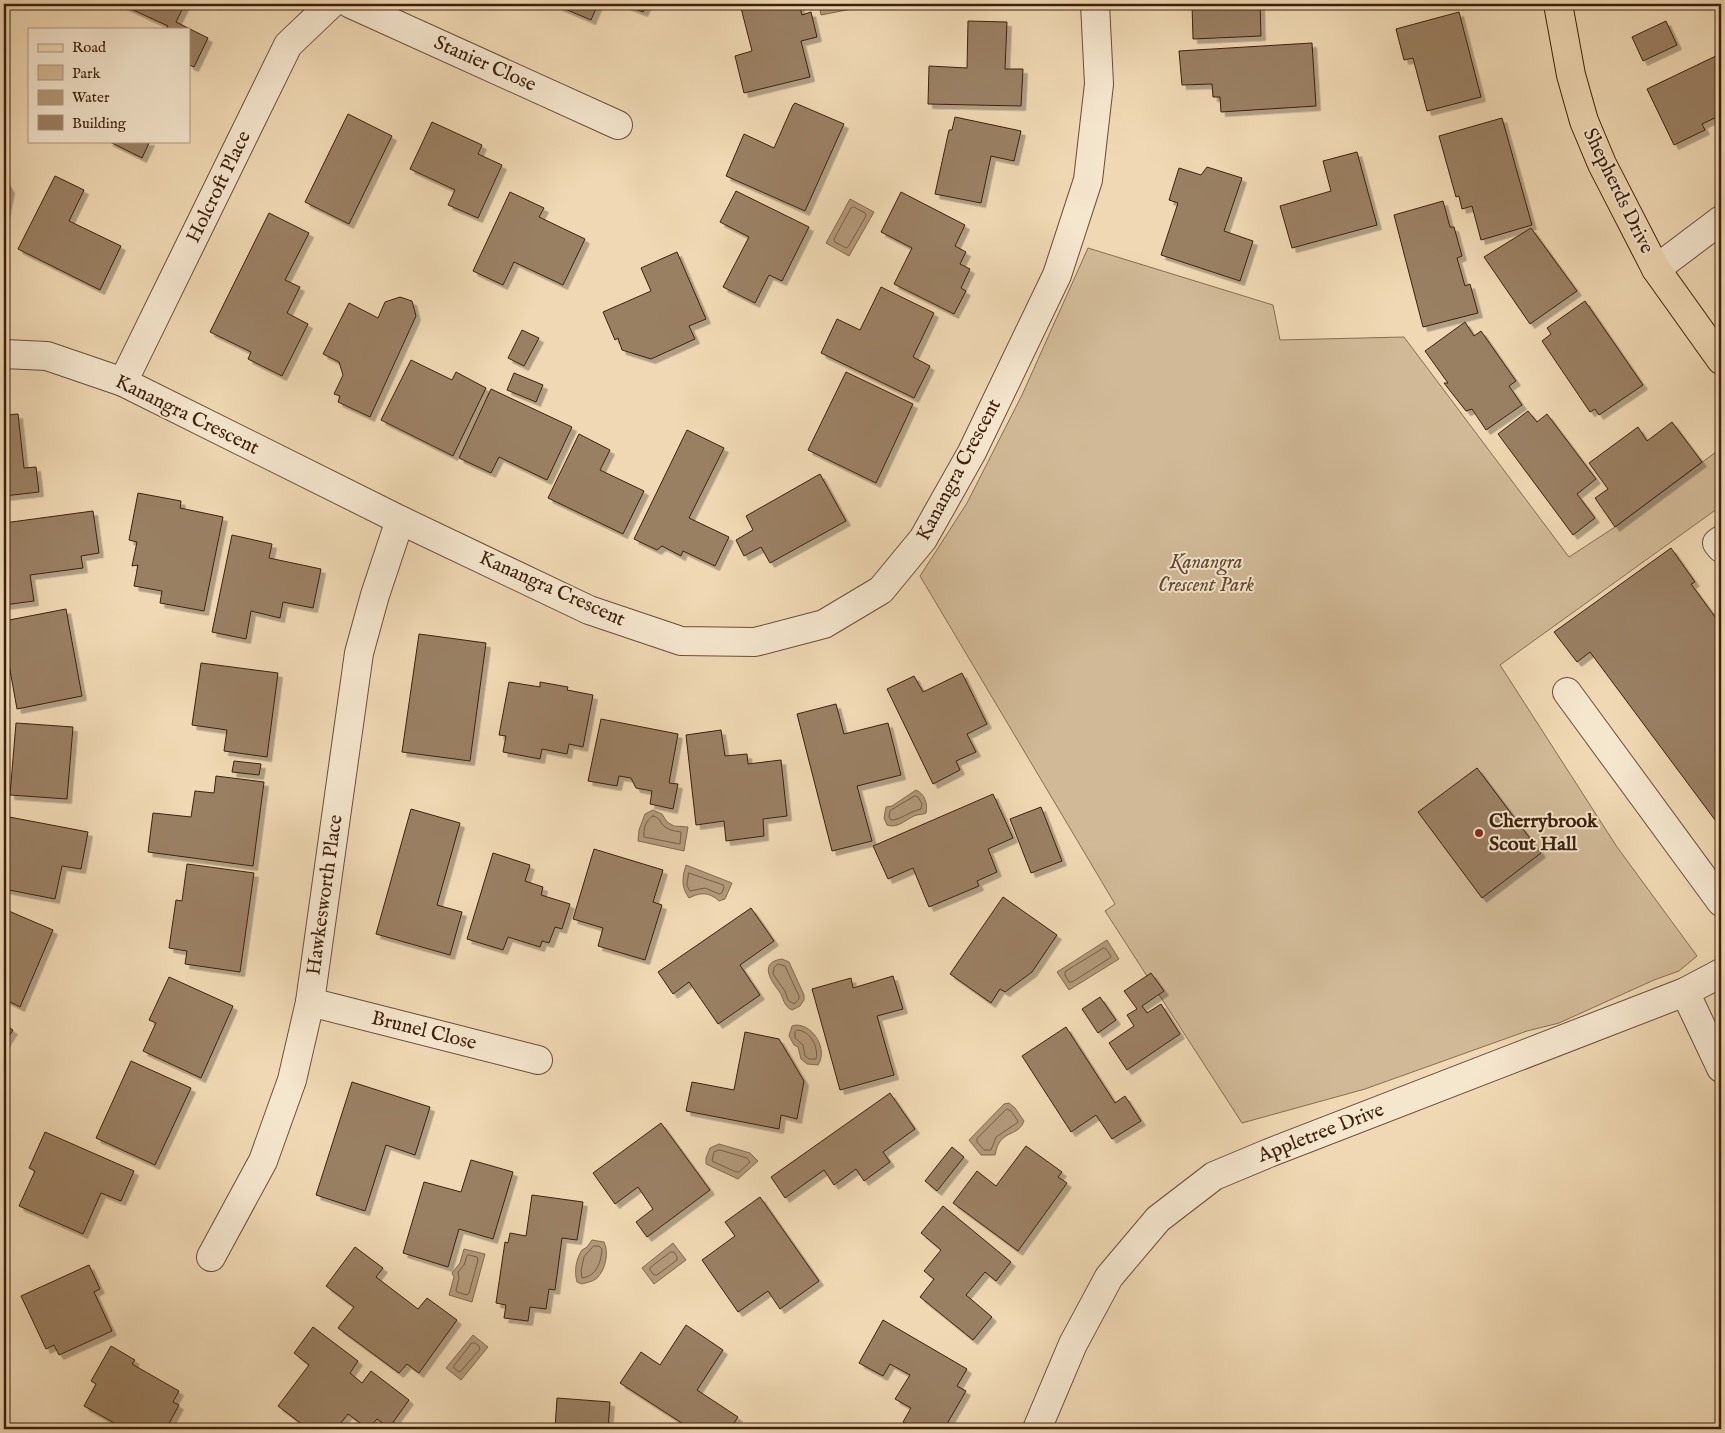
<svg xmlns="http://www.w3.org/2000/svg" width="1725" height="1433" font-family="'IM FELL English',serif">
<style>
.green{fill:#d1b997;stroke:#876c52}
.water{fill:#b2997a;stroke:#83694e}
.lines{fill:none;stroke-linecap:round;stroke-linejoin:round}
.shore{stroke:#785c43;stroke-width:1}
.building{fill:#9a8063;stroke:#3d200c;filter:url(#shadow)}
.minor-casing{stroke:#6a4e36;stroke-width:30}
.major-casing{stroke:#3d200c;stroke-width:30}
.minor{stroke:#f5e6ce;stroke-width:28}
.major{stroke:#efd8b3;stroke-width:28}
.poi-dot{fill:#8f2418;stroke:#f5e6ce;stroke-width:2}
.labels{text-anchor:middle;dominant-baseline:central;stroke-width:4;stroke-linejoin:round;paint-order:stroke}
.street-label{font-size:20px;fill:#3d200c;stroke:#f5e6ce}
.park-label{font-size:20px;font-style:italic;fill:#62462f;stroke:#f5e6ce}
.poi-label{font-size:20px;font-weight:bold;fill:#3d200c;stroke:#f5e6ce;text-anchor:start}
</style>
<defs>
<filter id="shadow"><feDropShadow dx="4.5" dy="4.5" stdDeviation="0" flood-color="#0004"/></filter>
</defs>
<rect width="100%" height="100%" fill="#efd8b3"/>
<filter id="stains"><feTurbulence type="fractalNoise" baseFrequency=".004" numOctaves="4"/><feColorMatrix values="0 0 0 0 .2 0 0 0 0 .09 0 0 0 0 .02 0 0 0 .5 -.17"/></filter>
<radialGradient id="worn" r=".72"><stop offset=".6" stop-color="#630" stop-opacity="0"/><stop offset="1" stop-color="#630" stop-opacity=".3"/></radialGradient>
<polygon class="green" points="1088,248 1273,305 1280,340 1404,337 1569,557 1615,527 1720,449 1721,506 1500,665 1617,847 1697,956 1679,971 1654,980 1559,1023 1527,1031 1365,1089 1242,1123 1105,911 1115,904 920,576 967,503 1022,395"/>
<g class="water">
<polygon points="819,4 867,4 867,6 821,15"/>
<polygon points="850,199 874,212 849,256 826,243"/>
<path d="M916,790C925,794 928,804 926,813C922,815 918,814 914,816C905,820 897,829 887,825L884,818L886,807L892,806Z"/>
<polygon points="653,810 662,814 667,822 674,826 688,827 684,851 638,841 639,830 645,814"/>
<path d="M686,865L732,883L725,899L719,901C709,892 701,892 689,898C681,887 682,878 686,865Z"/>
<polygon points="1107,940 1119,959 1069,990 1057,972"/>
<path d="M782,959L789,962L804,995V1000L800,1006L792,1010C783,1006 784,998 779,991C770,980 759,962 782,959Z"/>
<path d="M796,1025C814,1025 828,1050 818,1065L807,1064L801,1059L798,1047L794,1045L789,1036L792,1026Z"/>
<path d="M1009,1103L1015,1108L1024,1121C1019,1135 1006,1131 999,1143C997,1146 996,1151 995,1155H981L969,1140L1004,1104Z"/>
<polygon points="719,1144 750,1153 758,1161 738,1179 706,1164 706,1158 710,1148"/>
<path d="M592,1240L604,1242C609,1252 606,1269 597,1278C594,1281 586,1283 582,1284L577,1282C574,1271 576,1259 582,1250L587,1247Z"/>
<polygon points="673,1243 686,1260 654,1284 642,1268"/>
<polygon points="464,1249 485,1254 472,1302 449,1295 454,1277 452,1273 460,1263"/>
<polygon points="473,1335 488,1347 461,1380 446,1368"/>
</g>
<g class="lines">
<g class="shore">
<polygon points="854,207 865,213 866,216 848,247 846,248 835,242 834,239 851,208"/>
<path d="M915,796L918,797L922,804L921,809C911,811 898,821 891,820L889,817L890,811Z"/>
<path d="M653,816C659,818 659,819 662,824C667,830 674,831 681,832L680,844L644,837C643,830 646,819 653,816Z"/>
<polygon points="689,873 723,885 724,887 722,893 719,894 705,888 690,891 687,886"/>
<polygon points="1104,948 1106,949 1111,956 1110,958 1072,982 1069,982 1065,975 1065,972"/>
<polygon points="778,964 785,966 799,996 799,999 794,1004 788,1000 785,991 773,974 774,968"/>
<path d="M797,1030C810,1030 819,1047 816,1059H809L805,1056L803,1045L795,1038V1032Z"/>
<polygon points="1007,1109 1011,1111 1018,1121 1017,1123 996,1137 991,1150 984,1150 977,1142 977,1139"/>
<polygon points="720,1150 747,1158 750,1162 739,1172 736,1172 712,1161 714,1152"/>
<path d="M594,1246H599L602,1249C601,1262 597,1276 582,1278L581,1271L584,1257Z"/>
<polygon points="671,1252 674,1252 677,1257 677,1260 657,1275 654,1275 650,1270 650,1268"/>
<polygon points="469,1255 477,1257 478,1260 469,1293 467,1295 457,1292 456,1290 459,1278 458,1272 464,1265 467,1256"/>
<polygon points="472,1343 475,1343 479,1346 480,1349 461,1371 459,1372 454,1368 454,1366"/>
</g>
</g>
<g class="building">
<polygon points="120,4 185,4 176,22 208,38 194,67 189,65 189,29 166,29 168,26"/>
<polygon points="559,4 598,4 591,20 558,6"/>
<polygon points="623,4 647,4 643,12"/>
<polygon points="740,4 799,4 802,15 811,12 817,37 801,41 810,77 744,93 735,56 752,51"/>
<polygon points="1192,4 1260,4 1261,36 1193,39"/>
<polygon points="1459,12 1481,97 1427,111 1413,58 1404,60 1396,29"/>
<polygon points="968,21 1007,22 1005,69 1023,69 1021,106 928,104 929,66 967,68"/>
<polygon points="1666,21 1677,45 1643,61 1632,37"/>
<polygon points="1312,43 1316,106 1221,112 1220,97 1213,97 1212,84 1182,85 1179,51"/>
<polygon points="1720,54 1721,115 1702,124 1705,130 1674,145 1647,89"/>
<polygon points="795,103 844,124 805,211 726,176 744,134 774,148 793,105"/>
<polygon points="348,114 392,136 349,224 305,202"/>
<polygon points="955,117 1021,131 1014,161 991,156 981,203 935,194 949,130 952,130"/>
<polygon points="1502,118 1532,225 1481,240 1472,206 1462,209 1459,196 1456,197 1439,136"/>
<polygon points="432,122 482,145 478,154 502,165 478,218 448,205 455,190 410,169"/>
<polygon points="108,141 150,141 142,158"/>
<polygon points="1357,152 1377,225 1292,248 1280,206 1331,191 1323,161"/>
<polygon points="1207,167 1242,178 1224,231 1253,241 1240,281 1161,255 1178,203 1169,200 1179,168 1201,175"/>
<polygon points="55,176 84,190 69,221 121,246 100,290 18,249"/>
<polygon points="4,178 10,189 4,219"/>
<polygon points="736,191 809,227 782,281 769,275 755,303 723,287 749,237 720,222"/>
<polygon points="510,192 544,208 539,217 585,239 563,285 514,262 503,285 473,271"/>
<polygon points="901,192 965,225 955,246 966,252 960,264 970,269 961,288 966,291 954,314 894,284 912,248 881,232"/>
<polygon points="1443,201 1450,227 1454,227 1462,256 1457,258 1465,286 1470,284 1478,313 1423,327 1394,215"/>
<polygon points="269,213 309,233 285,280 300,287 287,313 308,324 282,376 248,359 251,352 210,332"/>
<polygon points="1531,228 1577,291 1530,324 1484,257"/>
<polygon points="677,252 706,319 689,326 695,339 651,359 622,350 618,338 615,340 603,312 651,291 641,268"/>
<polygon points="881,287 934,313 913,357 930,366 914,398 821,353 837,319 860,330"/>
<polygon points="400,297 412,301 416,316 370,417 338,402 340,396 334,394 343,375 339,362 323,354 349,303 378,318 385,302"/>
<polygon points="1585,301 1643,385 1599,415 1595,409 1590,412 1542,341 1551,334 1547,328"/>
<polygon points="1465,322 1474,336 1481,331 1516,381 1509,386 1522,405 1486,430 1472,409 1466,411 1444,383 1448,383 1425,351"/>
<polygon points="522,330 539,338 524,366 508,358"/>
<polygon points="411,360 452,380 456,372 486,388 453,456 381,420"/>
<polygon points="846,372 913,404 876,483 808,450"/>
<polygon points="514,373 543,385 536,402 507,390"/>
<polygon points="491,389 572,427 547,480 499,457 491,473 459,458"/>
<polygon points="1528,411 1537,422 1547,414 1596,479 1577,494 1595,518 1573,535 1498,434"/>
<polygon points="18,414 24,468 36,467 39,492 4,496 4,415"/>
<polygon points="1672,422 1702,462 1615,527 1595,498 1608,489 1589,463 1638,427 1647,441"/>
<polygon points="687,430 724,448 689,518 729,537 715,566 683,551 681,556 662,546 657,550 634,539"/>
<polygon points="579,434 610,450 600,470 644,491 623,534 548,498"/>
<polygon points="820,474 846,521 770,563 761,547 744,556 736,540 753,530 746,516"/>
<polygon points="138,493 181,501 180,508 223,517 204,611 160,603 162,591 134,586 138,565 132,566 137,542 129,540"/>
<polygon points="93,511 99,553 81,556 83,568 30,575 34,601 4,605 4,523"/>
<polygon points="232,535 272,544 269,558 321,569 313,608 283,602 280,618 251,611 246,639 212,632"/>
<polygon points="1671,548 1695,582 1691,584 1721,625 1721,828 1590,652 1577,662 1554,632"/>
<polygon points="66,609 82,696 17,709 4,637 4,621"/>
<polygon points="419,634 486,643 470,761 402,752"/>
<polygon points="201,663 278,673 267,757 224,751 227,730 192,725"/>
<polygon points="962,673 987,724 967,734 976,752 956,761 960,770 933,784 887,689 914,676 923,692"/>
<polygon points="509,682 540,687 540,682 568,687 567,690 593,695 583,747 569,744 567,754 542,749 540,759 503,752 506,736 499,735"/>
<polygon points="836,704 844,734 888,723 901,775 857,786 872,841 832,851 797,714"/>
<polygon points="601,719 678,734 669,783 678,784 673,809 650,804 652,791 636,788 631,778 619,776 617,786 588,781"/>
<polygon points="16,723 73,727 67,799 10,795"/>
<polygon points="721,730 725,756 747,754 748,764 781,760 787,816 763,819 764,836 726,841 724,821 696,825 686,735"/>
<polygon points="234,761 261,764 259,775 232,772"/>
<polygon points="1477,768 1541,853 1482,898 1418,812"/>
<polygon points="216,776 264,782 253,866 148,852 153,813 191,817 195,791 214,793"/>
<polygon points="993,794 1013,838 988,849 997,872 977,881 979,886 929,907 913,868 888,879 873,846"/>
<polygon points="1041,807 1062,861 1031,873 1010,819"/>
<polygon points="411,809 460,823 437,905 462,912 450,955 376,934"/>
<polygon points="4,816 88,832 81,869 62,866 55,899 4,889"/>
<polygon points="594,849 663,870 653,902 662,905 645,960 598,946 603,928 573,919"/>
<polygon points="493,853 530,865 525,881 543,887 541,895 570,904 562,929 555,927 549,943 542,941 540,947 508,937 503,950 467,939"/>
<polygon points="187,864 254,873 240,972 185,964 187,951 169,948 176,900 182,901"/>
<polygon points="1003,897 1057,935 1032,972 1005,992 1000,989 991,1003 950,974"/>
<polygon points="751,908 774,941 740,965 760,995 718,1024 689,982 673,994 658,972"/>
<polygon points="4,909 53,930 20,1007 4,999"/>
<polygon points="1151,973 1164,991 1142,1006 1147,1013 1161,1004 1180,1034 1127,1070 1109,1043 1134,1026 1127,1015 1137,1009 1124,991"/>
<polygon points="893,976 903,1009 877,1016 894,1075 840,1090 812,989 851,978 853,988"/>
<polygon points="169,977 233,1006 201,1078 143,1051 156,1023 149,1020"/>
<polygon points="1100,997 1116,1020 1098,1033 1082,1009"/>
<polygon points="4,1024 13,1030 4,1044"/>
<polygon points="1066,1027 1115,1103 1125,1096 1141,1121 1112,1139 1096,1115 1071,1132 1022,1056"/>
<polygon points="745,1032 779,1039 804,1081 797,1119 781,1115 779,1129 686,1111 692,1082 734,1090"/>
<polygon points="131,1061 191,1088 155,1165 96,1138"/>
<polygon points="352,1082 430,1107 415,1155 386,1145 365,1211 316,1195"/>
<polygon points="890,1093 915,1129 883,1152 890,1162 864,1181 856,1169 834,1185 824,1170 785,1198 771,1177"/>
<polygon points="661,1123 710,1190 647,1237 636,1222 653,1209 638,1187 615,1204 593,1173"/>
<polygon points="45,1132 134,1171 121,1201 101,1193 83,1234 19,1206 35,1171 29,1168"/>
<polygon points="1026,1146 1062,1172 1058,1177 1067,1183 1018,1251 953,1203 977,1171 996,1186"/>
<polygon points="952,1147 964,1157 937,1191 925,1181"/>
<polygon points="471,1160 513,1172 493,1239 459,1229 448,1267 403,1253 424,1182 461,1192"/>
<polygon points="532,1195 583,1202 577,1240 562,1238 555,1290 549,1289 546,1309 530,1307 528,1321 504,1318 506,1305 496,1303 505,1242 508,1243 510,1233 526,1236"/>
<polygon points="760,1197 819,1281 780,1309 768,1291 738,1312 702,1260 735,1236 725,1222"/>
<polygon points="943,1206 1011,1262 996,1281 985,1272 966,1295 992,1317 973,1340 920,1297 934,1279 924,1271 941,1250 921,1233"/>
<polygon points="355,1247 383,1268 376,1277 418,1309 427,1298 457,1320 419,1373 407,1364 399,1373 338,1328 354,1307 326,1286"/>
<polygon points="89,1265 100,1289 94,1292 112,1331 59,1355 54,1345 46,1349 21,1296"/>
<polygon points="883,1320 967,1369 957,1386 966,1391 944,1429 916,1429 903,1422 911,1408 895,1399 910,1375 890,1364 883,1376 859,1363"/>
<polygon points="686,1325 723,1350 697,1390 738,1417 730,1429 691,1429 620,1383 641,1352 660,1365"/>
<polygon points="313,1327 358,1361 350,1373 362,1383 371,1371 409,1400 389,1428 377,1419 368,1429 348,1414 336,1429 308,1429 278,1406 309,1365 294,1353"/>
<polygon points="111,1346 135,1360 132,1364 179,1391 173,1402 179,1405 166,1429 125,1429 84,1406 96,1384 91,1381"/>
<polygon points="557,1398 610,1402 608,1429 555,1429"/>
<polygon points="268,1424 269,1429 231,1429 231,1427"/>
</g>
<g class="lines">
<g class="minor-casing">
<g id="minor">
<polyline points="351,4 618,125"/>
<polyline points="1656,269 1721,220"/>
<polyline points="4,354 47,356 123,382 400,520 589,610 681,641 755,642 824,624 881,590 923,539 972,452 1057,275 1088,180 1099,84 1095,4"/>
<polyline points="123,382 288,45 331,4"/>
<polyline points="1721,540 1717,543 1721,548"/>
<polyline points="1567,692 1721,902"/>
<polyline points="1685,992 1721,1068"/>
<polyline points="310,1002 538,1060"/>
<polyline points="211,1257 263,1161 292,1080 310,1002 359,653 375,595 400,520"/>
<polyline points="1037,1429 1073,1344 1109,1277 1158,1219 1214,1176 1269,1153 1685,992 1721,973"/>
</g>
</g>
<g class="major-casing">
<polyline id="major" points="1558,4 1571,75 1584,121 1602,164 1656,269 1721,360"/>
</g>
<use href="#minor" class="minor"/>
<use href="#major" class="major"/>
</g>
<circle class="poi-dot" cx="1479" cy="833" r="5"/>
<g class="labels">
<g class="street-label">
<text transform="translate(485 64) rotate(24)">Stanier Close</text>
<text transform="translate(219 187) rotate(-64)">Holcroft Place</text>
<text transform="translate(1618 191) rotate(64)">Shepherds Drive</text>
<text transform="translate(187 415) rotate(26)">Kanangra Crescent</text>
<text transform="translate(959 470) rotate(-62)">Kanangra Crescent</text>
<text transform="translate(552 589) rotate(24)">Kanangra Crescent</text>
<text transform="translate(325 895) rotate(-82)">Hawkesworth Place</text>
<text transform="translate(424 1031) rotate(14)">Brunel Close</text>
<text transform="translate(1321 1133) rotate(-21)">Appletree Drive</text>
</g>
<g class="park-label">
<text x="1206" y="562">Kanangra<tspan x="1206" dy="23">Crescent Park</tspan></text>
</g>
<g class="poi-label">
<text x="1489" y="821">Cherrybrook<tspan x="1489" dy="23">Scout Hall</tspan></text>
</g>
</g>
<rect width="1725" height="1433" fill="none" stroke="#efd8b3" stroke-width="20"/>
<rect x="5" y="5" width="1715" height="1423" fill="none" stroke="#3d200c" stroke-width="2.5"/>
<rect x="10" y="10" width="1705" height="1413" fill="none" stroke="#3d200c"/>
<rect x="28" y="28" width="162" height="115" fill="#f5e6ce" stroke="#ab9780"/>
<rect x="38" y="44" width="25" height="8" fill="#efd8b3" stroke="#ab9780"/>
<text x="72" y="52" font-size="15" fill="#3d200c">Road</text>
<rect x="38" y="65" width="25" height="15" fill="#d1b997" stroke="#ab9780"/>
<text x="72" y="78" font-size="15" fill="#3d200c">Park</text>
<rect x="38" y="90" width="25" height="15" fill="#b2997a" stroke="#ab9780"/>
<text x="72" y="102" font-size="15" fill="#3d200c">Water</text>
<rect x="38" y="115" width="25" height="15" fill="#9a8063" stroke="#ab9780"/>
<text x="72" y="128" font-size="15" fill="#3d200c">Building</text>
<rect width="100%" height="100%" filter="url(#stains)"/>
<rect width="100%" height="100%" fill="url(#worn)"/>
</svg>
